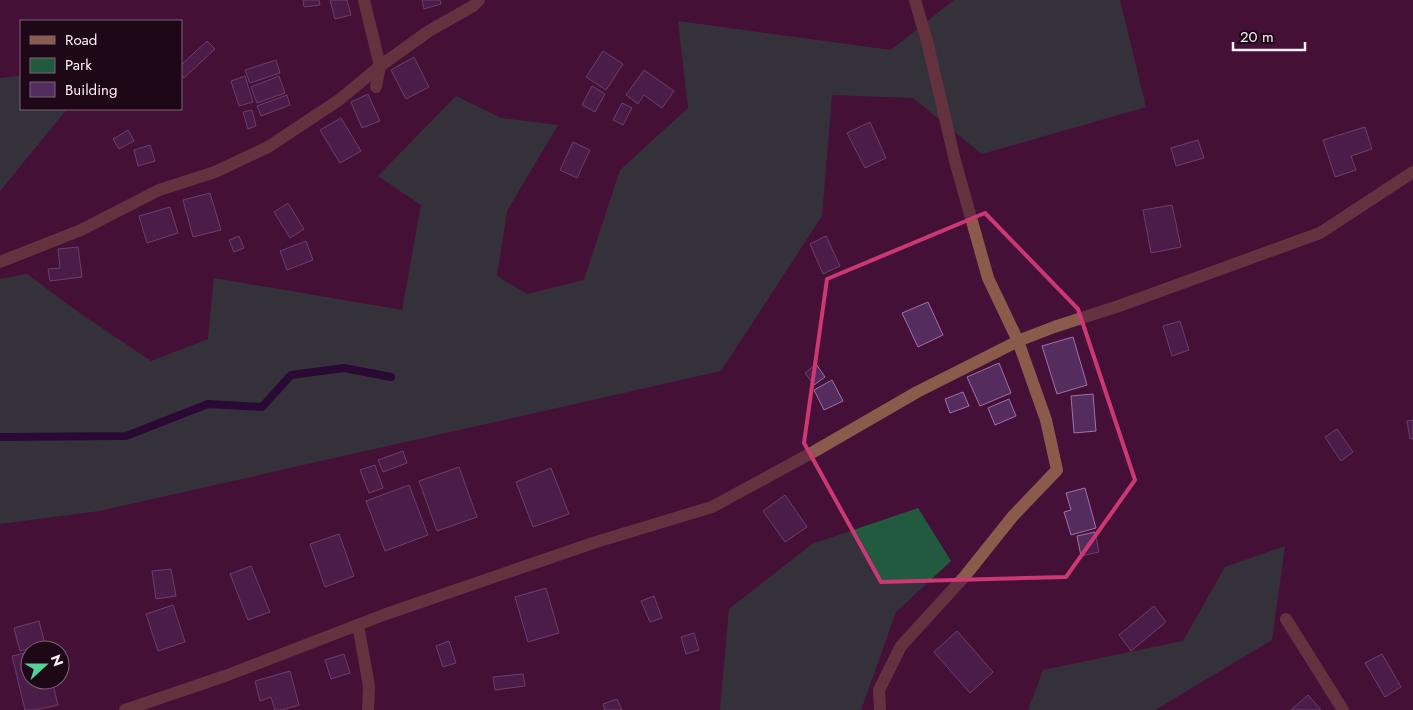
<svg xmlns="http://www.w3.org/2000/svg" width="1413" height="710" font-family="Jost,sans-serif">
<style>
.green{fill:#225a3f}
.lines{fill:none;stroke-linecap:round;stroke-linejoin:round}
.stream{stroke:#0b0334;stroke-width:8}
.building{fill:#542c5e;stroke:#9e72a8}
.street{stroke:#8a5b4a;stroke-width:12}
.marked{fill:none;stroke:#cb3873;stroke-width:4;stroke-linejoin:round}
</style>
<rect width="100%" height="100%" fill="#451037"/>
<g class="green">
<polygon points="954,0 1120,0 1146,107 982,154 913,98 832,95 822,216 721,371 99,511 0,524 0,279 27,274 81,314 151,361 208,339 214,278 402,310 421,205 378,176 456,96 501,118 558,125 507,211 497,276 527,294 584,280 620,170 688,108 678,21 891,50"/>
<polygon points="21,76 21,109 67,109 0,191 0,78"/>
<polygon points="918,508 951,561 896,612 861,710 720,710 729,609 812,544"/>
<polygon points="1285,546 1272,640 1155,710 1028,710 1043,670 1183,641 1225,567"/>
</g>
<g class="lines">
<polyline class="stream" points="0,437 126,436 208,404 262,407 291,375 344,368 391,377"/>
</g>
<g class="building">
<polygon points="303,0 319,0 320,5 304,7"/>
<polygon points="330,0 347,0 351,15 335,19"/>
<polygon points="422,0 440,0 441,4 424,9"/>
<polygon points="207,41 215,49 184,78 181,75 181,65"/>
<polygon points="603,51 623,64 606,90 586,77"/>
<polygon points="414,57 429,87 406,99 391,70"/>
<polygon points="276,60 280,73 250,83 245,70"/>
<polygon points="644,70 674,91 662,108 644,95 638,104 626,95"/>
<polygon points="245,76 253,102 239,106 231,81"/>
<polygon points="279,76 285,93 257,103 251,87"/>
<polygon points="592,86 605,94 595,112 582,105"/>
<polygon points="368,94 380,121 362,128 351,102"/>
<polygon points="287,95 290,105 261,116 257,106"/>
<polygon points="622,103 632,108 623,125 613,120"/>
<polygon points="252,110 256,126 248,129 243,112"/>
<polygon points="341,118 361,151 340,163 320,130"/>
<polygon points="870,122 886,158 865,168 847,133"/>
<polygon points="1365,127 1372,149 1351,156 1356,170 1335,177 1323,140"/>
<polygon points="128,130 134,141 119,149 113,139"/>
<polygon points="1198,140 1204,158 1176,166 1171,148"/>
<polygon points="573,142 590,150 577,178 560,170"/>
<polygon points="150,145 155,161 138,166 134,150"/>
<polygon points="210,193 221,230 193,237 183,200"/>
<polygon points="288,203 304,229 290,238 274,212"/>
<polygon points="1172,205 1181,247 1151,253 1143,210"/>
<polygon points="170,207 178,233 147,243 139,216"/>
<polygon points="239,236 244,248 234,252 229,240"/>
<polygon points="826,236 840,266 823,274 810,244"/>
<polygon points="306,241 313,260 287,270 280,251"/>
<polygon points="78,247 82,277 50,281 48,269 60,268 58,249"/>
<polygon points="928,302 943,335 918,347 902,313"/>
<polygon points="1180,321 1189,350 1172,356 1163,326"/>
<polygon points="1073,337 1087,385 1057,394 1042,346"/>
<polygon points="999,363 1011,393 980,406 967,377"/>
<polygon points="816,364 825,377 814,385 805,373"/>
<polygon points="832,380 843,401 824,410 814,390"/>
<polygon points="963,392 969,406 950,413 945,399"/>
<polygon points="1093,394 1096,431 1074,433 1071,396"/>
<polygon points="1009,399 1016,416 995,425 988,408"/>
<polygon points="1413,420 1413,438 1410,439 1407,421"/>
<polygon points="1337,429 1353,452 1341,461 1325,437"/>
<polygon points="403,451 407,463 383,472 378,460"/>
<polygon points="375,465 383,488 369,493 360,470"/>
<polygon points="459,467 477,517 437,531 419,481"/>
<polygon points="551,468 569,514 533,527 516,482"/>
<polygon points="409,485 428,535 385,551 366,501"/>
<polygon points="1085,488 1096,528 1071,535 1064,512 1071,510 1066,493"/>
<polygon points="785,495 807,527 785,542 763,511"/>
<polygon points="1095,532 1099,552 1081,556 1077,536"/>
<polygon points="339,534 354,576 325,587 310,544"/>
<polygon points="251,566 270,612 248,620 230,574"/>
<polygon points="171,569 176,596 156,599 152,571"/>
<polygon points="546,588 559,633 528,642 515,597"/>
<polygon points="654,596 662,618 650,622 641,601"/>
<polygon points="173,605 185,642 158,651 146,614"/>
<polygon points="1154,606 1166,622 1131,651 1119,635"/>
<polygon points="39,621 45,644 20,651 14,628"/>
<polygon points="957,631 993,672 970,693 934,652"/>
<polygon points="694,633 699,650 686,654 681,637"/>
<polygon points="449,641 456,663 443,667 436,646"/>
<polygon points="30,652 30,680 52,680 58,705 36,710 25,710 12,656"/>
<polygon points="344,654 350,673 331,679 325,660"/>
<polygon points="1382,654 1401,687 1385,697 1365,663"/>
<polygon points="290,671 299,705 282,710 275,710 271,697 260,701 255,681"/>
<polygon points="523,674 525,686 495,690 493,677"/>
<polygon points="1308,695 1321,710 1291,710"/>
<polygon points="617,699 622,710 605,710 603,704"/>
</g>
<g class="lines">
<g class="street">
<polyline points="364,0 380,66 376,87"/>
<polyline points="0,262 81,230 159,190 215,172 268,147 339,100 380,66 429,31 473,6 479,0"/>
<polyline points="1286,619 1343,710"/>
<polyline points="358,625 369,686 368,710"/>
<polyline points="125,710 225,676 386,614 596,542 712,507 815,451 917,392 1018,341 1054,327 1119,306 1320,233 1413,172"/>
<polyline points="880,710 879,690 901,646 965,576 1013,516 1057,470 1046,420 1018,341 988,278 955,161 928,45 915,0"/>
</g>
</g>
<path d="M0 0H1413V710H0ZM985,213L1078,309L1135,480L1066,577L881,582L804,443L827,279Z" fill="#451037" fill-opacity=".55" fill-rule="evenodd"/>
<path class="marked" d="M985,213L1078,309L1135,480L1066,577L881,582L804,443L827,279Z"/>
<rect x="20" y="20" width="162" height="90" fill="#1e0818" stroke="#786572"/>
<rect x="30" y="36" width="25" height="8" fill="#8a5b4a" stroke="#786572"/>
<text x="65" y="45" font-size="15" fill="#fef0f8">Road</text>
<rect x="30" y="58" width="25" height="15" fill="#225a3f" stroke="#786572"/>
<text x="65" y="70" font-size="15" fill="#fef0f8">Park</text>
<rect x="30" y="82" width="25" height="15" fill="#542c5e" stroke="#786572"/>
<text x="65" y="95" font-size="15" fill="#fef0f8">Building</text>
<g transform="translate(45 665) rotate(69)"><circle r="24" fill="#1e0818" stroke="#786572"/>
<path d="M0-4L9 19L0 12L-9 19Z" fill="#52d397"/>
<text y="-8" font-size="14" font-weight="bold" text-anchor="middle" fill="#fef0f8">N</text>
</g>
<path d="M1233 42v8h72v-8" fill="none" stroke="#fef0f8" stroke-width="2.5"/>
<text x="1240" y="42" font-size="15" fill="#fef0f8" stroke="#1e0818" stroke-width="4" paint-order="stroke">20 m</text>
</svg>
